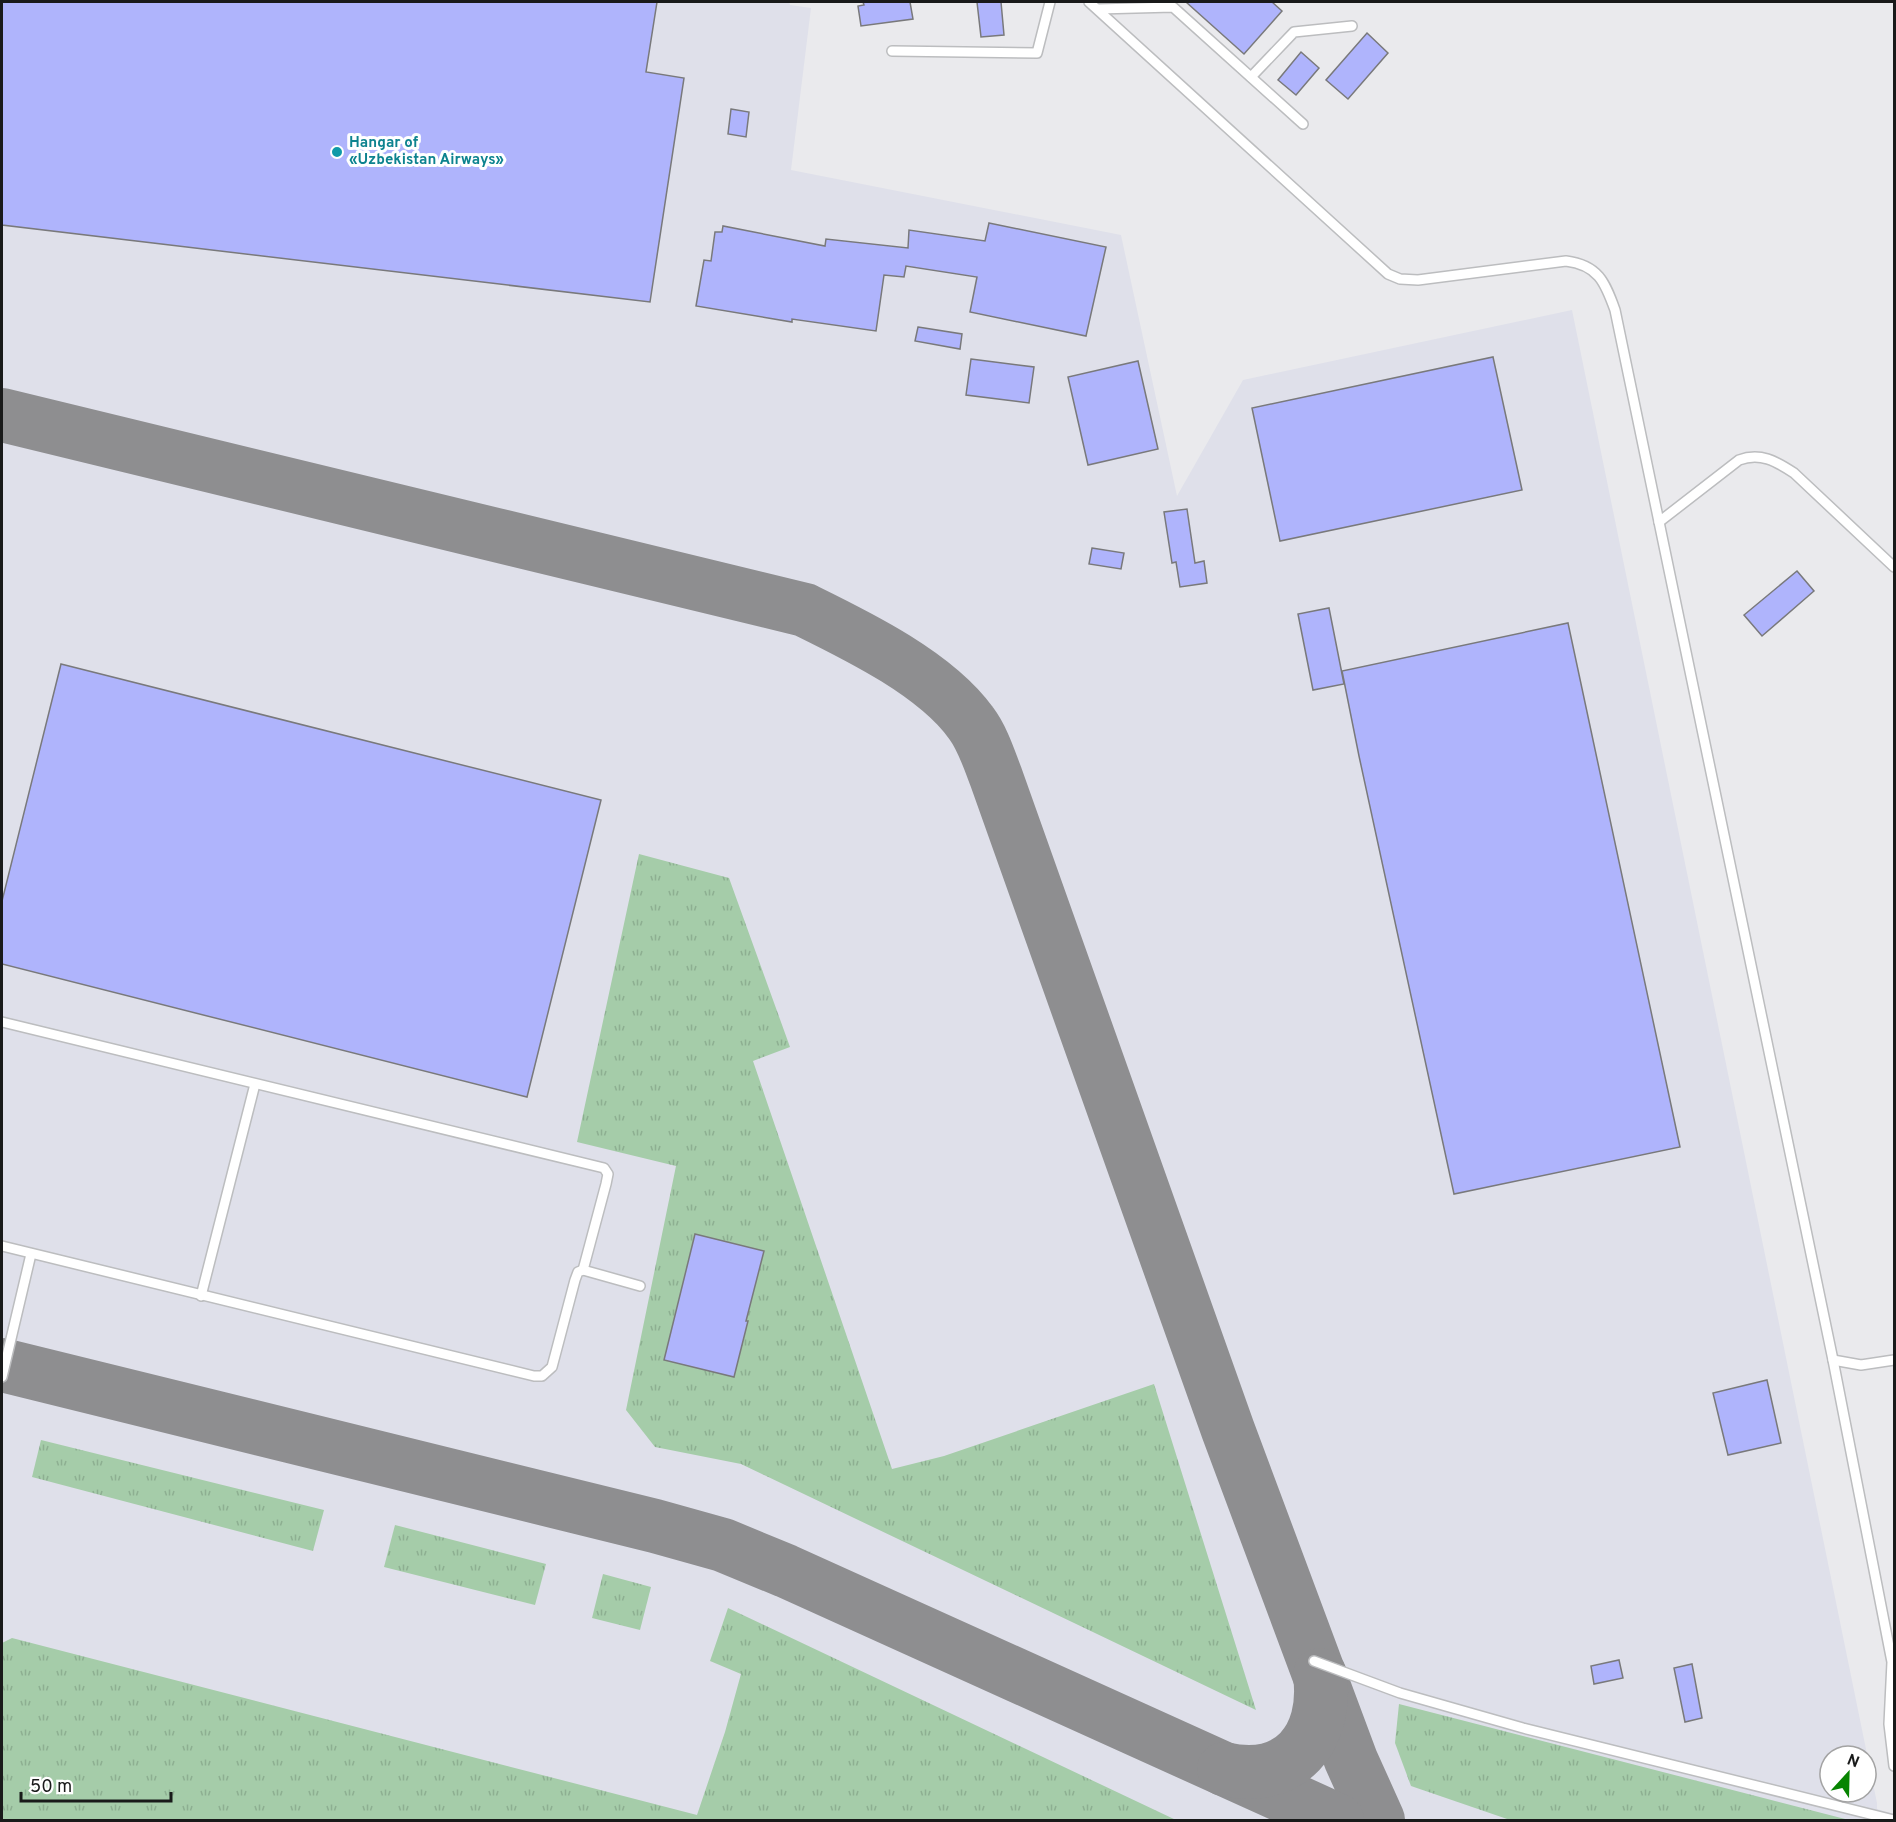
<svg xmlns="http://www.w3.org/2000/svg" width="1896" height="1822" font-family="Overpass,sans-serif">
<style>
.built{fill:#dfe0ea;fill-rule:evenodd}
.grass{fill:url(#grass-tufts)}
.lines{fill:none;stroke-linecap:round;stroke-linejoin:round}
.taxiway{stroke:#8e8e90;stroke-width:54}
.building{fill:#afb4fc;stroke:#79797b;stroke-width:1.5}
.service-casing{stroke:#bcbdbf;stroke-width:12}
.service{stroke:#fff;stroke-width:9}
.culture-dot{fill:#0f9aa8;stroke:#fff;stroke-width:2}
.labels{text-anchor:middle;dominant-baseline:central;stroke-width:6;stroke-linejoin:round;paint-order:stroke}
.culture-label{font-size:15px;font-weight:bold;fill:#0d838f;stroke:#fff;text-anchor:start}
</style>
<defs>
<pattern id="grass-tufts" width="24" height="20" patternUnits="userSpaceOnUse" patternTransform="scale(1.5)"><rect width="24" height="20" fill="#a5cca9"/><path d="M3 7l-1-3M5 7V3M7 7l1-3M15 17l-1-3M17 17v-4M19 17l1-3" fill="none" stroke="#8daf91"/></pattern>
</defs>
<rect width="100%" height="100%" fill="#eaeaed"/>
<path class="built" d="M2,2H789L790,5L811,8L791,170L1121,235L1177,496L1243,380L1572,310L1877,1803V1809L1894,1814V1820H2ZM1830,1756H1866V1792H1830Z"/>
<g class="grass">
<polygon points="639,854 729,878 790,1047 753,1061 892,1469 944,1456 1154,1384 1256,1710 741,1464 655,1447 626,1410 676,1166 577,1142"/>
<polygon points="41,1440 324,1510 313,1551 32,1477"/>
<polygon points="395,1525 546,1564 535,1605 384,1567"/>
<polygon points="603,1574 651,1587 640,1630 592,1618"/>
<polygon points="728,1608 1176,1820 2,1820 2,1643 12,1638 697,1815 725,1732 741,1674 710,1661"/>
<polygon points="1399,1704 1849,1820 1510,1820 1411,1786 1395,1743"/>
</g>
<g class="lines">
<g class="taxiway">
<path d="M2,415L805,610C858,636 936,674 971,723C983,739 989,759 996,777L1228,1430L1351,1760L1378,1820"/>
<polyline points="2,1365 655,1526 723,1545 786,1571 1337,1820"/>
<path d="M1224,1769C1290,1784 1328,1739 1320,1675"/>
</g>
</g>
<g class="building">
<polygon points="2,2 657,2 646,72 684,78 650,302 2,225"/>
<polygon points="863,2 910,2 913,19 861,26 858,6 864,5"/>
<polygon points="977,2 1001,2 1004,35 981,37"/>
<polygon points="1186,2 1272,2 1282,11 1244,54"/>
<polygon points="1367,33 1388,53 1348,99 1326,80"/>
<polygon points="1301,52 1319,68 1296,95 1278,80"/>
<polygon points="731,109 749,112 746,137 728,134"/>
<polygon points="989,223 1106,247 1086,336 970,312 977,277 906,266 904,277 884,275 876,331 792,319 792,322 696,306 704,260 711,261 715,232 722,232 723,226 825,246 826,239 908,248 909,230 985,241"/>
<polygon points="918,327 962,334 960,349 915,341"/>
<polygon points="1493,357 1522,490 1280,541 1252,408"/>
<polygon points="971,359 1034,367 1029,403 966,395"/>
<polygon points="1138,361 1158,449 1088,465 1068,377"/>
<polygon points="1187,509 1195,563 1204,561 1207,583 1180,587 1176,562 1172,563 1164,512"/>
<polygon points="1092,548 1124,553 1121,569 1089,564"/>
<polygon points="1797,571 1814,591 1762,636 1744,615"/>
<polygon points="1329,608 1344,684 1313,690 1298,614"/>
<polygon points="1568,623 1680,1147 1454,1194 1359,756 1342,671"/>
<polygon points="61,664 601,800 527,1097 2,964 2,901"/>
<polygon points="695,1234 764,1251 746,1321 748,1321 734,1377 664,1360"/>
<polygon points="1767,1380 1781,1443 1728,1455 1713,1393"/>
<polygon points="1619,1660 1623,1678 1594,1684 1591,1666"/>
<polygon points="1692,1664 1702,1718 1685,1722 1674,1668"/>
</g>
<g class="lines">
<g class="service-casing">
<g id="service">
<path d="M1089,2L1388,274L1400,279L1418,280L1566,261C1598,265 1605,282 1615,310L1833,1360L1892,1662L1889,1724L1894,1766"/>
<polyline points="1098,9 1173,7 1303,124"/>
<polyline points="892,51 1037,53 1050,2"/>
<polyline points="1251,77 1294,32 1352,26"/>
<path d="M1659,522L1739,460C1760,452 1776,461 1794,473L1894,567"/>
<polyline points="2,1022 604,1168 608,1174 606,1184 583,1270 640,1286"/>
<polyline points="2,1246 534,1376 542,1376 552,1367 575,1280 578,1272 583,1270"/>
<polyline points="201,1296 255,1084"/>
<polyline points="1833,1360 1861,1365 1894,1360"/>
<polyline points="2,1377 31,1254"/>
<polyline points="1314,1661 1400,1693 1523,1728 1894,1820"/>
</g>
</g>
<use href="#service" class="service"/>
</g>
<circle class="culture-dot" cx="337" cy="152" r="6"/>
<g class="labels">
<g class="culture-label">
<text x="349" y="143">Hangar of<tspan x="349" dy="17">«Uzbekistan Airways»</tspan></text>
</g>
</g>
<rect width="1896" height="1822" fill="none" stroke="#191a1a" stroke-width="6"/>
<g transform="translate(1848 1774) rotate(22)"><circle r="28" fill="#ffffff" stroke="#a3a3a3" stroke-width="1.5"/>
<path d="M0-4.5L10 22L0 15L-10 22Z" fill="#078401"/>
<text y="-9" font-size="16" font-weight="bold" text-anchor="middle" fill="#191a1a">N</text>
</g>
<path d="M21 1792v9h150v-9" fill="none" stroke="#191a1a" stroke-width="3"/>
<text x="30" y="1792" font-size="18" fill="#191a1a" stroke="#ffffff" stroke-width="4.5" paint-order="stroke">50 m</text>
</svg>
